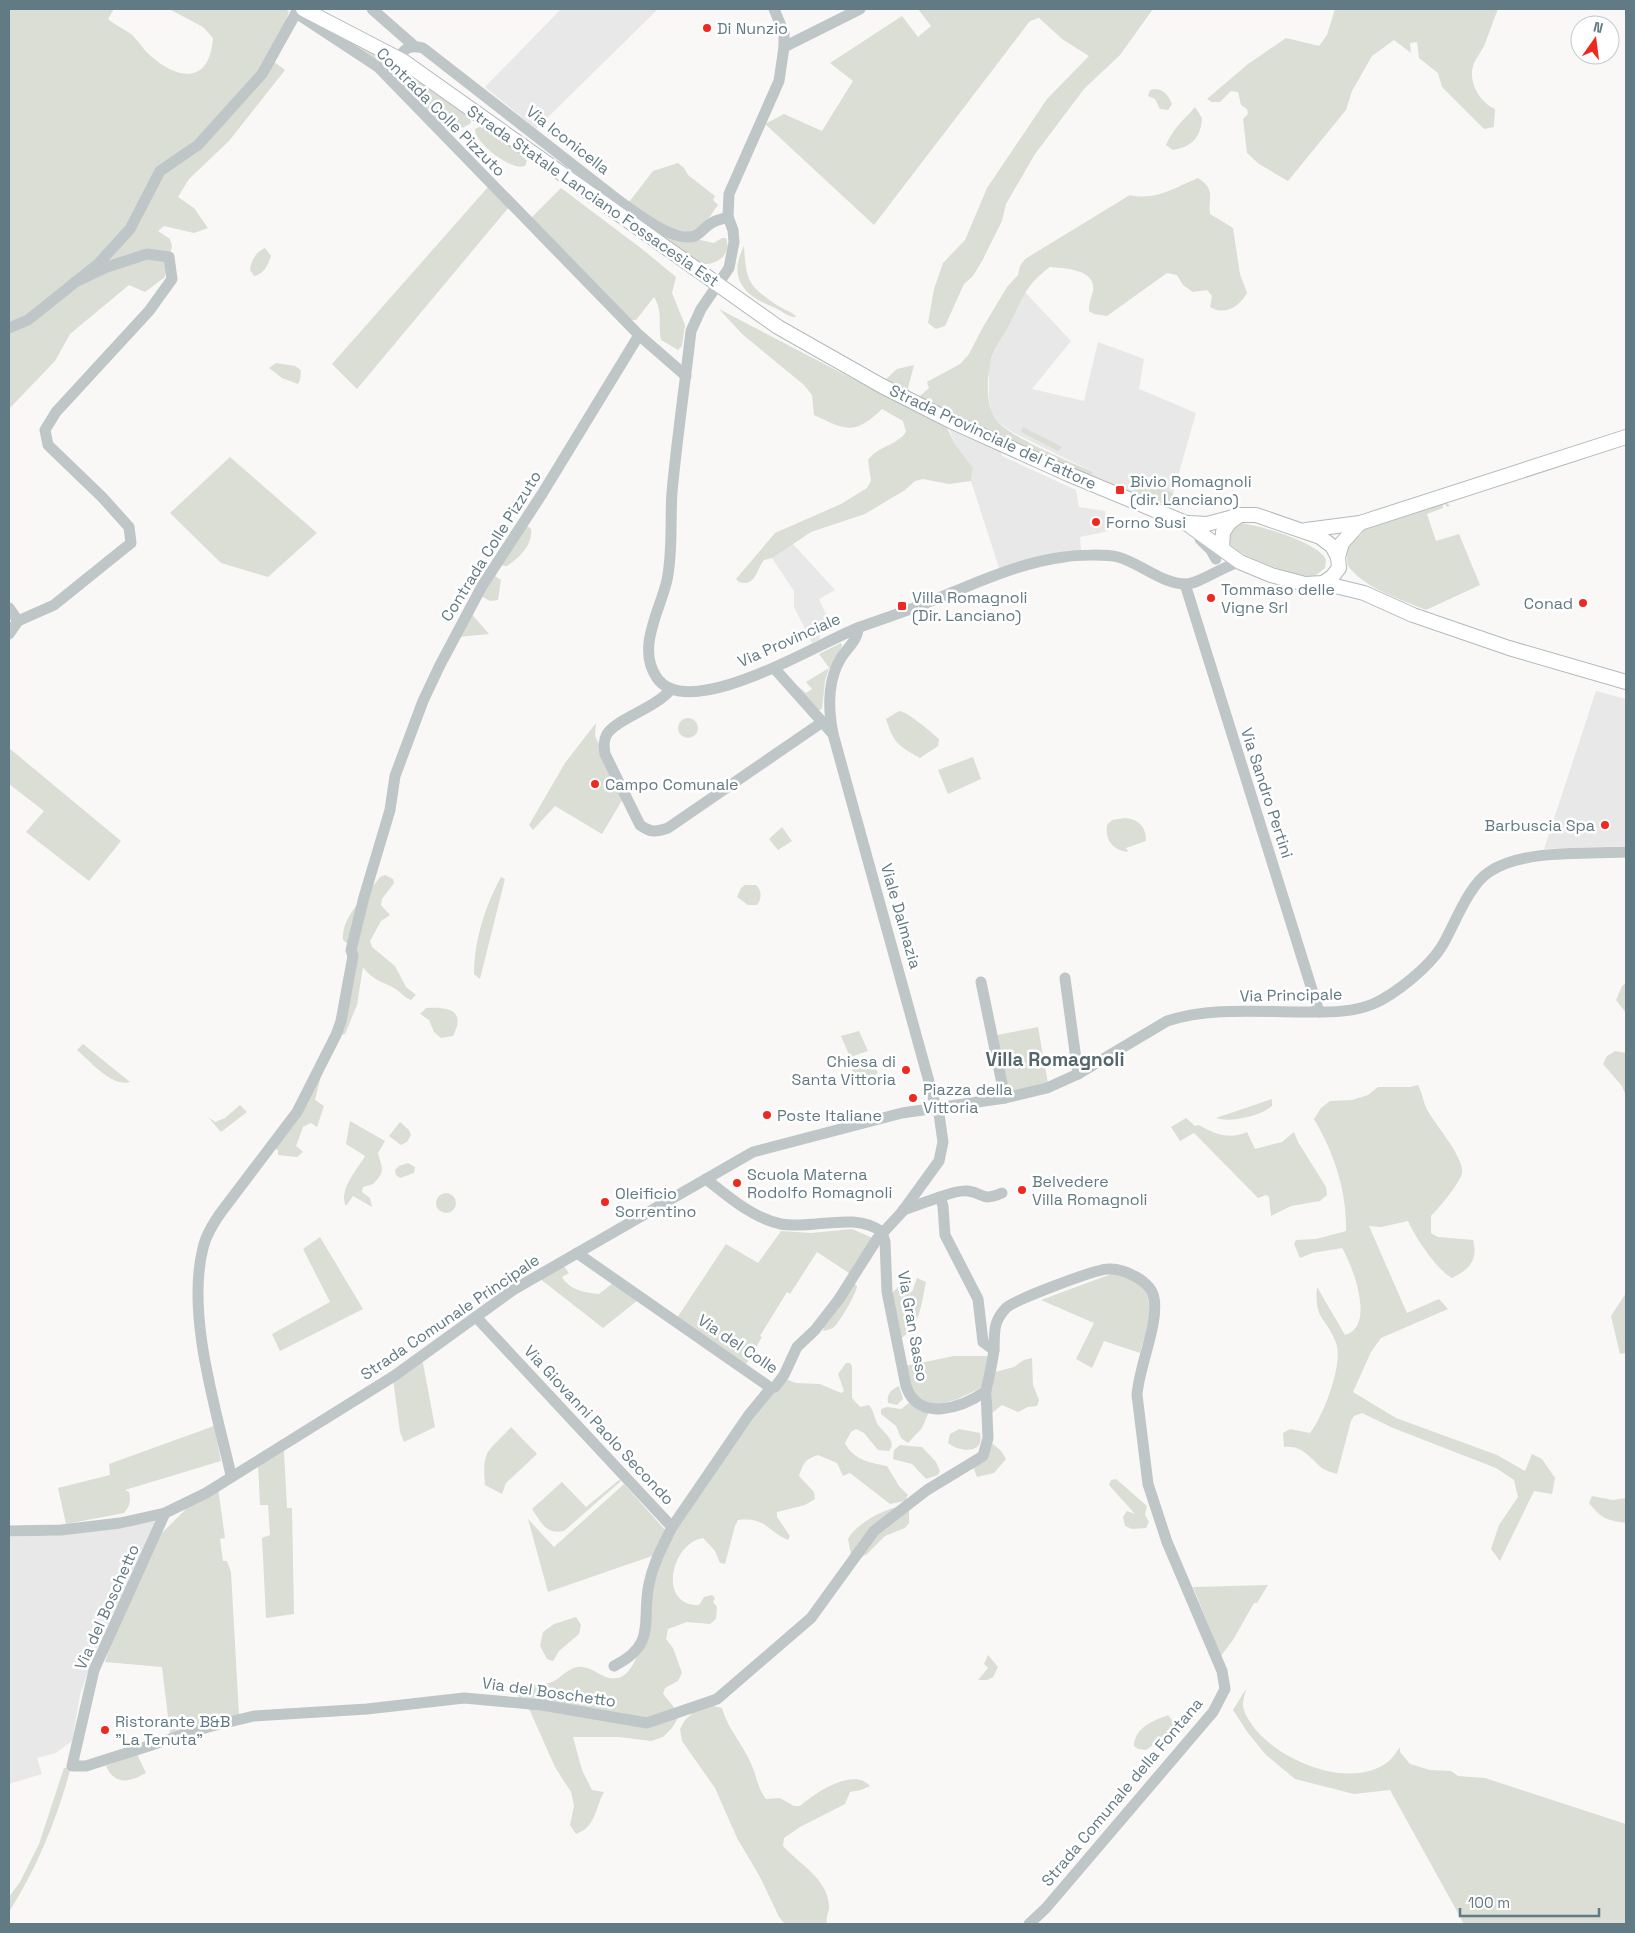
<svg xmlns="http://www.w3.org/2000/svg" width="1635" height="1933" font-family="'Space Grotesk',sans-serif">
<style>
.built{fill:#e7e8e7}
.green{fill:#daded5}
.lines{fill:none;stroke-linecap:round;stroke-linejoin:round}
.major-casing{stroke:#b2babd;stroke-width:16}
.minor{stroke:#bfc6c8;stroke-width:11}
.major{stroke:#fff;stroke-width:14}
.poi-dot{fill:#ed2922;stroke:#fff;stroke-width:2}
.labels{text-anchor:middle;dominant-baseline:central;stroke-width:5;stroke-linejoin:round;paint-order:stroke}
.poi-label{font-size:16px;fill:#627a83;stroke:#fff;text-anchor:start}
.street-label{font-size:16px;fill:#627a83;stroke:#fff}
.quarter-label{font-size:19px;font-weight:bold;fill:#54676d;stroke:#fff}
</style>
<rect width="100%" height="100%" fill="#f9f8f6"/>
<g class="built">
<polygon points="561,9 658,9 536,129 485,87"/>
<polygon points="1024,291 1071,341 1032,389 1084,401 1098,342 1144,359 1139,389 1196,413 1169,508 1089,477 1093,472 1014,433 998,422 992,414 989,398 989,366 993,354 1007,328"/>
<polygon points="948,426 1000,450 1002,456 1076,490 1079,507 1105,511 1109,531 1080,537 1081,550 1000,571 971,481 973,468 955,444"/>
<polygon points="792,543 835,590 819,599 829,621 819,627 820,639 812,643 794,607 794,591 772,558"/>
<polygon points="1596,691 1626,699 1626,846 1544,849"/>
<polygon points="152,1518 155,1522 153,1530 94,1654 80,1695 72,1741 56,1753 37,1758 42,1774 9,1784 9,1537 59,1535"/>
</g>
<g class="green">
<path d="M9,9H114L108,19C115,25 124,29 131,34C139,41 144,51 152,57C181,82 210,82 213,38L203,27L169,9H284L289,11L273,61L285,70L229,141L189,179L178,197L194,208L208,228L194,233L164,226L158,231L170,239L172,246L165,277L145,292L129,285L70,334L55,361L9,409Z"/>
<polygon points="918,9 1153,9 1120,55 1084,89 1035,154 1006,204 1002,221 982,261 973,276 964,284 945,326 936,329 928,323 934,289 943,263 965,240 987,188 1047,99 1089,56 1062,39 1039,18 1030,21 874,225 765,124 784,114 822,131 853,81 830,63 902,16 918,37 931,26"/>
<path d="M1335,9H1498C1493,21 1489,34 1484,46C1481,52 1477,57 1474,63C1467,81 1479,102 1495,109L1494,127L1484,129L1442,87L1438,73L1419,58L1417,42L1410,43L1411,53L1394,40L1372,56L1352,91L1346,110L1288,181L1259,164L1247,153L1243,119L1248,114L1247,109L1241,105L1238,92L1231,91L1220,102H1212L1207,99L1248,64L1286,38L1319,46L1327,35Z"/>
<polygon points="329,26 374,49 466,114 471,121 470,124 460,129 444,128"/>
<path d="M1154,89C1164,89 1169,96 1172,104L1168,110L1160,109L1155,99L1148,96L1150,90Z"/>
<path d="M1195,107L1202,118C1201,137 1192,147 1173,150L1166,145C1175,126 1182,122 1195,107Z"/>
<path d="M482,126L517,151L527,161L525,166C513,172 474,143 475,129Z"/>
<polygon points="678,163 684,168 688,175 715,196 713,200 718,205 703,226 692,233 667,228 629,202 653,171"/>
<path d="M1198,178C1216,190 1208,196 1210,214L1233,228L1240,274L1247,293C1239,307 1225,316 1210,307L1212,296L1207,290L1193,292L1183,285L1177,275L1167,273L1107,316L1094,314L1089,311C1089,303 1091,299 1093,291C1097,269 1063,268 1050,267C1023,287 1022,301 1007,329C1002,338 996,346 992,356C987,373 984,408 998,422C1014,439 1070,462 1093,472L1089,477L939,408L885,380L897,369L914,365L908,388L911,393L920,396L929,388L927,382L960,364L969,354L983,327L1007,287L1018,275L1020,266L1025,259L1130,195C1156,201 1174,188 1198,178Z"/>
<polygon points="488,187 509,207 357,389 332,364"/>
<path d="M561,188L642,249L676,277L672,293L685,325L682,346L678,350L661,340C658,324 663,311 654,297L636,320H631L530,219Z"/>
<path d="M644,224C668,231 692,239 714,243L722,238H726C732,255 717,265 702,264Z"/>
<path d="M744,246C746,283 749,286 780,307C785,310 793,312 796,317C789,318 782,311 775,308C745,296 727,279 744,246Z"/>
<path d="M265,248L271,256C268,265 264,274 254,276L250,270C251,260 256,252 265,248Z"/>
<path d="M719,309L947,428L955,444L973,468L971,481L949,484L923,479L915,481L905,490L865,514L811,532L772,558L764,560C756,570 756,587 739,582L736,579L775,533L841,504L867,488L871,481L868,460C878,446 896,446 906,432L903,421L882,409C855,435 847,431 814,415L812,395L804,385L742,334Z"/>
<polygon points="276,363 295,366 301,370 300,380 298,384 282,378 269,368"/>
<polygon points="1023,427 1062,447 1058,451 1021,432"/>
<polygon points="230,457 317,533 268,577 221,563 170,513"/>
<path d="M1131,477L1173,493L1170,506C1156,501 1136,497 1129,484Z"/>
<path d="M1445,501L1450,506L1447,507L1445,504L1443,505V508L1427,514L1436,541L1459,534L1480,585L1426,610C1400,599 1366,589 1348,566C1345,551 1349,542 1362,534L1360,531L1386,518Z"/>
<path d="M1239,523C1257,524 1320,543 1326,560L1325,568L1315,576C1298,578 1235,556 1228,541L1230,530Z"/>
<path d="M525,524L531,529C533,545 519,558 507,566L498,565Z"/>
<polygon points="495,576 501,580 498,600 490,601 479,595"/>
<polygon points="469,611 489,634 458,637"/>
<polygon points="841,643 842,646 830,669 819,654"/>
<polygon points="829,668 825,681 822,709 817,711 798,686 806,693 812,689 806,682"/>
<path d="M899,711C907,711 932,733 939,739L938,746L920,758C897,745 894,743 886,719Z"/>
<circle cx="688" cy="728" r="10"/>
<polygon points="596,723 595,736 624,797 602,834 555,806 533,830 529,825 565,763"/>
<polygon points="9,748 121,841 89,881 26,832 44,811 9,784"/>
<polygon points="973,757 981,779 948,794 938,770"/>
<path d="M1125,818C1139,819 1146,827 1146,841L1126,848L1128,852C1112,850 1105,839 1107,825L1112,820Z"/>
<polygon points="782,827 792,841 778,850 769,839"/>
<path d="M385,875L393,879L394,883L382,899L381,905L390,915L381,921L370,941L372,947L395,966L406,987L416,995L411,1000C403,997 400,991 394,988C381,981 371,979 363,967L357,1005L345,1034L339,1036L349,945L343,940C341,916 367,895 380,877Z"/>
<path d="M501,877L505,879L480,979L474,974C474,941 485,906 501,877Z"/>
<path d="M745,885H756C762,890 762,899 757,905H748L737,897L741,888Z"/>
<polygon points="1626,983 1626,1013 1616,1000 1622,986"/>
<path d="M426,1008C447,1007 467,1009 453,1036L441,1038L434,1032L429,1020L420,1014Z"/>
<polygon points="1038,1027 1048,1084 1008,1092 997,1035"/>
<polygon points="859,1031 868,1051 850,1057 841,1036"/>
<path d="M83,1044L130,1082C111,1087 90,1061 77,1050Z"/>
<polygon points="1615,1051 1626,1053 1626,1096 1622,1086 1603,1064 1607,1056"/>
<polygon points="859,1059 867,1060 878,1072 864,1088 857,1083 852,1071 854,1065"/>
<polygon points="322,1072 315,1100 324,1106 317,1127 311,1123 303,1127 296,1146 303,1152 297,1157 278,1155 278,1150 274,1149"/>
<path d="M1418,1085C1423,1094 1423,1104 1429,1113C1436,1125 1465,1159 1462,1173C1460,1183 1439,1208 1431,1216V1233L1438,1237L1473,1240C1478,1259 1471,1269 1452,1278C1437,1270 1415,1237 1408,1221L1381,1227L1369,1226L1407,1313L1439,1299L1448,1309L1381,1338L1371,1352L1353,1392L1396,1418L1497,1455L1525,1471L1532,1454L1542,1459L1555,1478L1552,1494L1534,1491L1500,1561L1491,1549L1499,1525L1518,1497L1514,1480L1496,1468L1393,1428L1362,1413L1354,1416L1351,1421L1337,1474C1332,1472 1326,1471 1322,1468C1309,1457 1302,1445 1284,1447L1283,1433L1290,1429L1310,1433C1323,1417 1344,1363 1336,1343C1326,1316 1314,1321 1317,1287L1345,1335C1376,1327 1353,1266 1342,1248L1312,1253L1300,1258L1294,1244L1296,1240L1316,1239L1346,1231C1347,1191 1334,1153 1314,1119L1321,1108L1330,1101L1352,1100L1368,1095L1378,1087H1410Z"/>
<path d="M1272,1099V1106C1260,1116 1231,1123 1216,1118Z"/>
<polygon points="240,1105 247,1112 221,1132 208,1117 215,1122 225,1118"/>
<path d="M1186,1118L1195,1126L1199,1125C1214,1134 1230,1140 1247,1132L1255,1149L1282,1142L1294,1132L1298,1142L1326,1187L1327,1195L1320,1201L1291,1206L1271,1216L1269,1197L1266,1195L1258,1198L1194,1133L1180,1141L1171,1127Z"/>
<path d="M350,1121L385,1141L378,1153C382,1169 386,1171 373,1184L363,1187L362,1192L370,1198L372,1207L353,1196L346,1206C338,1190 357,1170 365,1156L346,1144Z"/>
<polygon points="400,1122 409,1130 411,1135 407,1142 401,1145 389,1136"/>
<polygon points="408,1163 415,1167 414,1173 400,1178 396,1175 395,1170 399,1166"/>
<circle cx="446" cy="1203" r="10"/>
<polygon points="852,1229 875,1239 852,1275 817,1252 790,1294 787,1292 760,1336 762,1337 745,1366 677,1318 726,1244 758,1263 781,1231 811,1233"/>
<polygon points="320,1237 363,1309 280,1351 272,1334 330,1302 303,1249"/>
<path d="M563,1265L569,1273L562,1277C571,1291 584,1292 599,1294L613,1283L638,1300L603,1328L539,1278Z"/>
<path d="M1114,1273C1162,1283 1151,1317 1140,1353L1104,1341L1092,1368L1076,1359L1094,1323L1041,1300Z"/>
<path d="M917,1278L926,1282C921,1304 921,1326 900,1339L891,1294L898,1287L912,1292Z"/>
<path d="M854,1284L857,1286C857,1293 839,1323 834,1327C830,1330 827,1330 823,1331L825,1323Z"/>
<polygon points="1626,1293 1626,1353 1620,1354 1611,1316"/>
<path d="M954,1356H988L983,1386C968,1395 929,1416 915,1396C909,1388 908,1376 905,1366Z"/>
<polygon points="422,1358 435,1427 404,1442 400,1432 393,1379"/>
<polygon points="1032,1358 1033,1385 1039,1400 1037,1406 1028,1407 1018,1412 1002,1405 992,1413 992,1389 995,1372 1014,1367 1024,1360"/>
<path d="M846,1363H850L852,1366V1398L860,1407L869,1405C875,1412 874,1420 879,1426C885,1434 891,1436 892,1446L889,1451L878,1450L864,1433L856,1429L851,1432L845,1443C853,1460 871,1463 887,1466L899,1486L908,1495L905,1501L890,1504L850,1473L843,1476L837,1463L818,1455C805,1459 803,1464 799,1476L814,1492L815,1499L805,1505L777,1512V1517L790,1536L788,1540C767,1531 766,1517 738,1520L735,1526L725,1564L720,1563L715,1551L703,1538C671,1543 657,1606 699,1605L704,1597L712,1595L715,1598L713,1602L717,1607L716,1619L710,1624L687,1622L668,1629L666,1639L673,1648L682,1673L678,1681L665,1688L663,1694L673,1706L678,1718L672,1728L663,1737L651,1741L619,1737H573L582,1770L592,1790L604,1792C595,1808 596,1827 576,1834L570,1825L574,1806L571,1792L555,1767L530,1711L515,1692L518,1684C528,1684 539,1686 549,1683C561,1680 569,1665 582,1667C597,1668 604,1683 621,1677C647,1666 651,1582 655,1555L548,1592L528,1519L554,1547L624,1484L667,1532L726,1449L783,1378L796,1383L820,1384L841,1393L844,1391L838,1374Z"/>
<path d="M899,1386L903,1399L897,1405L888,1403C886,1394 892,1389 899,1386Z"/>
<polygon points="910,1402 926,1410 928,1414 922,1428 908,1443 901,1438 896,1426 881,1414 881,1409 887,1407 901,1409"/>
<path d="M214,1426L221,1461L125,1490L129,1492C131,1501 130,1506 124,1513L66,1524L58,1488L110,1475L109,1464Z"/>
<path d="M511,1427L537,1454L506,1483L502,1494L485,1485C482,1448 488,1453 511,1427Z"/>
<path d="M959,1429L980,1433C985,1455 959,1452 948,1443L950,1434Z"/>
<polygon points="992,1443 1001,1451 1006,1459 994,1473 977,1477 973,1467"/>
<polygon points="900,1445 922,1447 936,1462 940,1471 938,1475 926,1479 912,1464 893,1459 894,1450"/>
<polygon points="284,1451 287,1508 292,1508 294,1614 266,1618 262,1538 270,1535 268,1505 260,1505 258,1464"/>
<polygon points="1116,1479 1147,1506 1145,1515 1149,1522 1146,1528 1132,1529 1125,1526 1123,1517 1127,1511 1135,1514 1109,1485 1111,1480"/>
<path d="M619,1480L621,1481L564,1531C546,1535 541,1522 532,1509L562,1482L586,1507Z"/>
<polygon points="218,1488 225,1538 220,1539 223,1561 227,1561 231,1572 239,1715 170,1734 162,1667 105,1662 111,1644 162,1533 187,1508"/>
<path d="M1592,1496L1613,1500L1626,1498V1523C1606,1520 1602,1519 1589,1503Z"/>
<path d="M897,1507L909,1509V1523L905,1528L885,1536L867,1554L858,1559L851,1554L848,1539C856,1524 881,1511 897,1507Z"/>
<polygon points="1268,1585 1257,1603 1254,1603 1233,1640 1221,1656 1193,1587"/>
<polygon points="576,1617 581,1625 579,1634 559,1651 553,1661 547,1659 540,1646 543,1632 554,1624"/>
<polygon points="988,1655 998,1667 993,1677 987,1680 978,1680 988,1668 984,1664"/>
<path d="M1246,1689C1245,1694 1243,1700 1243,1704C1243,1711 1247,1717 1250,1722C1273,1758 1345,1790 1385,1764C1390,1761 1396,1753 1400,1747V1752L1410,1764L1430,1770L1451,1771L1458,1776L1485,1778L1626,1824V1924H1464L1390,1790L1354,1794L1295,1779L1266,1755L1248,1733L1233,1710Z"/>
<path d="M710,1705L722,1708C728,1730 744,1745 752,1766C757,1778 758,1789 766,1799L780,1798L794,1806H800C815,1793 853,1767 870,1786L861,1790L850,1792L845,1804L800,1827L784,1838L783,1846C799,1864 827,1878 829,1905C830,1912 825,1916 827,1924H785L779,1917L760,1877L737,1838L715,1788L682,1741L680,1729L685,1720L694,1712Z"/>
<path d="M1168,1715L1176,1725L1174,1730L1146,1750L1138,1749L1134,1746C1135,1727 1153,1721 1168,1715Z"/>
<path d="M137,1754L146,1773C130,1782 115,1786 106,1766Z"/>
<path d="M71,1767C57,1819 38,1866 9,1912V1897L20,1882L39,1844L64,1768Z"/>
</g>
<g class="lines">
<g class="major-casing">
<g id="major">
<polyline points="303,9 403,61 778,327 882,386 953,422 1068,474 1186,523 1240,562 1271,575 1305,584 1323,583 1332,577 1339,568 1338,557 1332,546 1320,537 1256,515 1240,515 1230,522 1223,532 1222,547"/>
<polyline points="1189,523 1207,524 1237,516"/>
<polyline points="1306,530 1360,523 1626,437"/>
<polyline points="1338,557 1342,543 1360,523"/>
<polyline points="1323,583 1364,593 1413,615 1509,648 1626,682"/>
</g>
</g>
<g class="minor">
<polyline points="298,9 296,13 378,67 639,335 686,376"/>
<polyline points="372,9 413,45"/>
<path d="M774,9L784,33V47L779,81L729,194L728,217L733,230L734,242L729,268L701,309L691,331C685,384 677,438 672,492C670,521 673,551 667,580C660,611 636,648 657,678C689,724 822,641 860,627C885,618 910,610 934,600C976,583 1018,563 1064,557C1076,555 1106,554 1118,557C1140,563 1162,584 1186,584C1199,584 1223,566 1240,562"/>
<polyline points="784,47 860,9"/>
<path d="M398,58C406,47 410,45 423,48L622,203C638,214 674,243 695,236C701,233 704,228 710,224C715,220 722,219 728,217"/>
<polyline points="9,328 28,320 98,264 130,229 160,171 198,145 262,74 296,13"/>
<polyline points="1200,539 1211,550 1216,559"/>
<polyline points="1185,584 1319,1012"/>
<polyline points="9,608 18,621"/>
<polyline points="9,634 18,621 54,605 131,543 129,527 102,497 48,445 45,430 56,412 149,311 172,279 169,257 147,254 107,267 75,282"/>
<polyline points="774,668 833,734 936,1107"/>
<path d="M671,689C655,709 616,719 607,734C603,741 604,747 605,754L640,825C651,833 656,832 668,828L821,723"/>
<path d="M833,734C828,709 827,681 841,658C847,648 858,640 858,628"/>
<polyline points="1065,978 1078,1074"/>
<polyline points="981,982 1005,1098"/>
<path d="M706,1179C728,1196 752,1218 781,1224C813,1230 854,1211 882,1232L885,1242L887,1292L906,1386C918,1423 962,1408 986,1391C989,1378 992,1364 994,1350C995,1333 992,1323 1006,1308C1014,1300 1096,1269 1108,1269C1124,1268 1151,1281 1154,1298C1159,1324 1139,1366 1137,1395L1148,1484L1167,1542L1222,1671L1225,1689L1213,1712L1046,1908L1029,1924"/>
<path d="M940,1197C948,1194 958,1190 968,1191C984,1193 981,1202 1002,1193"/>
<polyline points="903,1210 940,1197 943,1206 945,1235 978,1299 983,1342 994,1350"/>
<polyline points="577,1253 771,1388 775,1387 784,1375 797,1347 815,1330 839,1299 877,1239 902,1212 939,1161 943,1142 938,1107"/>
<path d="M476,1317L672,1527C663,1546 653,1563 649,1584C641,1621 658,1644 614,1666"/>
<path d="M231,1475C216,1409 186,1315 203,1248C206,1234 214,1222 222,1211L297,1112L336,1035L341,1021L353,956L351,950L364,897L390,810L395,776L423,701L440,665L482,586L542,494L639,335"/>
<polyline points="165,1513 94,1670 72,1766 86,1766 208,1727 254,1716 367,1709 464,1698 542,1705 647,1723 717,1699 811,1618 874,1531 927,1490 983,1456 988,1438 986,1391"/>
<polyline points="672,1527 748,1416 771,1388"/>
<path d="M9,1531L61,1530L120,1523L165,1513L206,1493L394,1376L513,1290L753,1152L902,1113L1005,1098L1047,1088L1078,1074L1167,1021C1211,1007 1257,1012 1302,1012C1327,1012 1351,1013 1373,1004C1396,994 1430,966 1442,946C1455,924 1468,886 1489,872C1523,849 1586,854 1626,852"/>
</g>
<use href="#major" class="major"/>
</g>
<g class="poi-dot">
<circle cx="707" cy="28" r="5"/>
<rect x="1115" y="485" width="10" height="10" rx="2.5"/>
<circle cx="1096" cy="522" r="5"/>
<circle cx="1211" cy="598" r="5"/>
<circle cx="1583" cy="603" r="5"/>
<rect x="897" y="601" width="10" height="10" rx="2.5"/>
<circle cx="595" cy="784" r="5"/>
<circle cx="1605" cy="825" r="5"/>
<circle cx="906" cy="1070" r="5"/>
<circle cx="913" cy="1098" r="5"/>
<circle cx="767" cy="1115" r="5"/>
<circle cx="737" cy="1183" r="5"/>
<circle cx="1022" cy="1190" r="5"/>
<circle cx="605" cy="1202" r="5"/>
<circle cx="105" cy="1730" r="5"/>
</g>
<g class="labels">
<g class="poi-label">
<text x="717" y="28">Di Nunzio</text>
<text x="1130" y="481">Bivio Romagnoli<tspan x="1130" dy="18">(dir. Lanciano)</tspan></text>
<text x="1106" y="522">Forno Susi</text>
<text x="1221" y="589">Tommaso delle<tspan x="1221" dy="18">Vigne Srl</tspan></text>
<text x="912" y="597">Villa Romagnoli<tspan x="912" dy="18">(Dir. Lanciano)</tspan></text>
<text x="1573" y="603" text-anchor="end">Conad</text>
<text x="605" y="784">Campo Comunale</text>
<text x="1595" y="825" text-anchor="end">Barbuscia Spa</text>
<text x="896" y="1061" text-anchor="end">Chiesa di<tspan x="896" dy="18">Santa Vittoria</tspan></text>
<text x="923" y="1089">Piazza della<tspan x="923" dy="18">Vittoria</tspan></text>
<text x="777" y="1115">Poste Italiane</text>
<text x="747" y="1174">Scuola Materna<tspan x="747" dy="18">Rodolfo Romagnoli</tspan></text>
<text x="1032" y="1181">Belvedere<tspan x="1032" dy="18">Villa Romagnoli</tspan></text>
<text x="615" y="1193">Oleificio<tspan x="615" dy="18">Sorrentino</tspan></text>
<text x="115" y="1721">Ristorante B&amp;B<tspan x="115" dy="18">"La Tenuta"</tspan></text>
</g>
<g class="street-label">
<text transform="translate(441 112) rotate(45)">Contrada Colle Pizzuto</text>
<text transform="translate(568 140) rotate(38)">Via Iconicella</text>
<text transform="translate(593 196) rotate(35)">Strada Statale Lanciano Fossacesia Est</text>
<text transform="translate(993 437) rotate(25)">Strada Provinciale del Fattore</text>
<text transform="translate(491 546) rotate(-58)">Contrada Colle Pizzuto</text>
<text transform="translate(789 640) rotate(-24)">Via Provinciale</text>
<text transform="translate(1267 793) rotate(72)">Via Sandro Pertini</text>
<text transform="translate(901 916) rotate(74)">Viale Dalmazia</text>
<text transform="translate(1291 995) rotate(-1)">Via Principale</text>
<text transform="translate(450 1317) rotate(-34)">Strada Comunale Principale</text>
<text transform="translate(913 1326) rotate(80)">Via Gran Sasso</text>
<text transform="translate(738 1344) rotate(34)">Via del Colle</text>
<text transform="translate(599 1425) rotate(47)">Via Giovanni Paolo Secondo</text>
<text transform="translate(107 1607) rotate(-66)">Via del Boschetto</text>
<text transform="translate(549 1692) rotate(8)">Via del Boschetto</text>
<text transform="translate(1122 1792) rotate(-50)">Strada Comunale della Fontana</text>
</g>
<g class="quarter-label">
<text x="1055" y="1059">Villa Romagnoli</text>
</g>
</g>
<rect width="1635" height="1933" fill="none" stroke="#627a83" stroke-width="20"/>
<g transform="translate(1595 40) rotate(14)"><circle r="24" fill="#ffffff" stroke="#c0cacd"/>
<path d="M0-4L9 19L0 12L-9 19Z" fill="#ed2922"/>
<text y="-8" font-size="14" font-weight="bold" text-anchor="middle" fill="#627a83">N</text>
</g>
<path d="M1460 1908v8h139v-8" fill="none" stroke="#627a83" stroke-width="2.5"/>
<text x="1468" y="1908" font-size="15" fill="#627a83" stroke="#ffffff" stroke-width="4" paint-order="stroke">100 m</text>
</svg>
